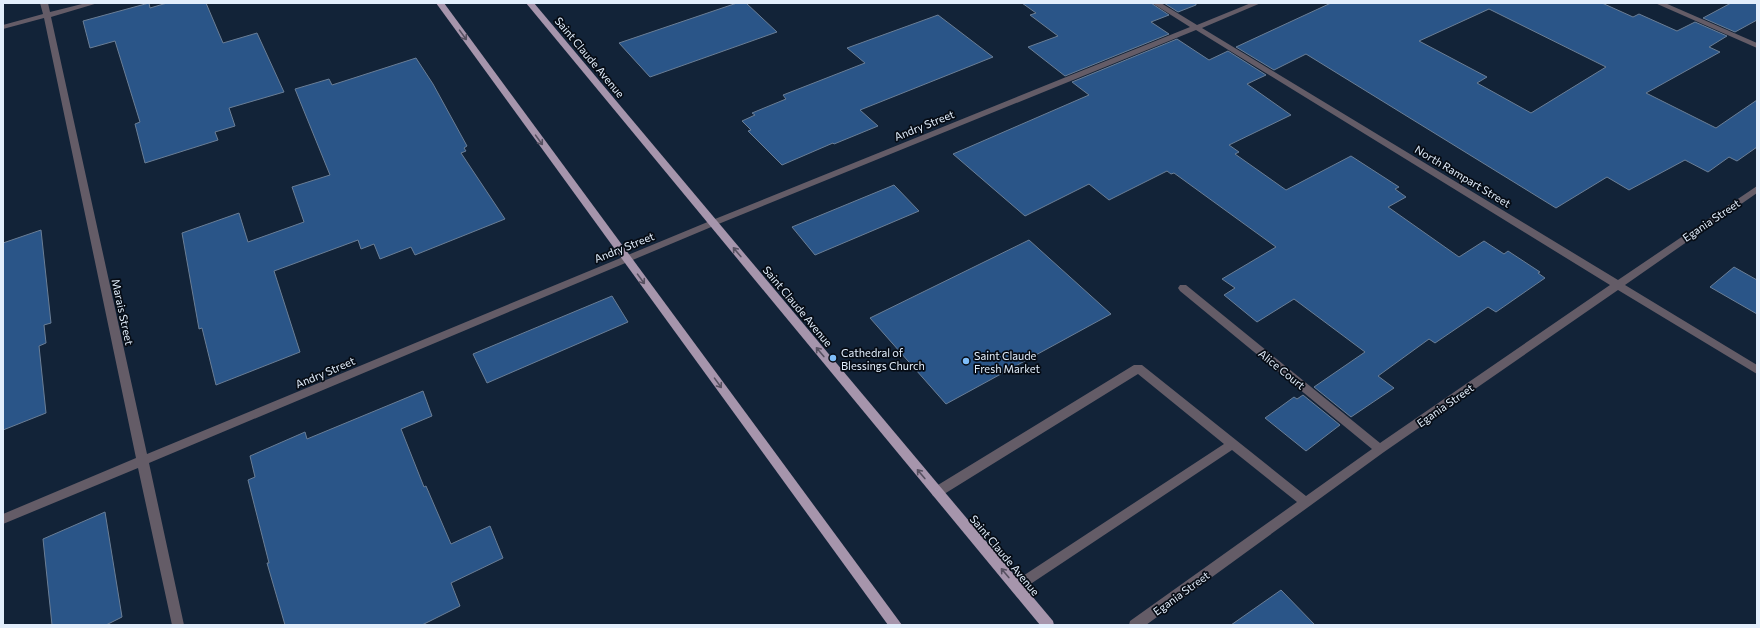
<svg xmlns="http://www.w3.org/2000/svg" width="1760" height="628" font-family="Commissioner,sans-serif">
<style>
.building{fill:#2a5588;stroke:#6a7e96;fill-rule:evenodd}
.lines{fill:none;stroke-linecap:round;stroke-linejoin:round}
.minor{fill:#645c67;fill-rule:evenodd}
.major{fill:#a695ac;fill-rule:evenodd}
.oneway{stroke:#565060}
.poi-dot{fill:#7ebdf9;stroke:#060c15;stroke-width:1.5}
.labels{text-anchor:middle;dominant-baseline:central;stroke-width:3.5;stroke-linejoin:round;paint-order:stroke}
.street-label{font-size:11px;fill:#e2eefc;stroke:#060c15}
.poi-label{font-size:11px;fill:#e2eefc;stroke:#060c15;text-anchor:start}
</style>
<rect width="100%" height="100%" fill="#122338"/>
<g class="building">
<polygon points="149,3 150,8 167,3 206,3 223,43 257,33 284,92 229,108 235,126 215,132 218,140 145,163 135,124 140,122 115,41 90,48 83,21"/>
<polygon points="737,3 746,3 777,32 650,77 619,43"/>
<polygon points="1022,3 1151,3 1169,15 1151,22 1169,34 1065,76 1028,47 1058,36 1030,15 1036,13"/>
<polygon points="1164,3 1196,3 1196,5 1178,12"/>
<path d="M1331,3H1602L1633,17L1639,14L1677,31L1695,22L1727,36L1709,47L1720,52L1646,93L1716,128L1757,100V147L1737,161L1729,157L1708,172L1685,160L1629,190L1607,177L1556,208L1306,54L1274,70L1236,47ZM1489,9L1606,67L1531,113L1477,83L1487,77L1419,41Z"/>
<polygon points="1731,3 1757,3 1757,20 1735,32 1703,18"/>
<polygon points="938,15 993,57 860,110 878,126 834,144 833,143 782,165 748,131 751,130 742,121 755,115 752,113 786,99 783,95 865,63 847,48"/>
<polygon points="1177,39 1209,60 1228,51 1266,75 1247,84 1291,115 1229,145 1239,152 1235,154 1286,190 1351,156 1399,187 1395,189 1406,197 1388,207 1459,257 1484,241 1504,254 1508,251 1540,272 1538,273 1545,278 1496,312 1488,307 1435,343 1429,339 1378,376 1394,388 1351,417 1314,387 1365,352 1294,299 1257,322 1224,295 1235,288 1222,279 1276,247 1174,173 1171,174 1167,171 1109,200 1089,184 1025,216 953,154 1089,95 1072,82"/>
<polygon points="416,58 433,84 467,146 464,148 466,151 461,153 505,219 415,255 411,247 380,259 374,244 361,249 358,240 274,271 300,352 216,385 202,328 199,329 182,233 239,213 248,242 304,222 292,187 330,175 295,89 329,79 332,85"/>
<polygon points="894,185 919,211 815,255 792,227"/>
<polygon points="41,230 51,323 44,325 46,343 39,346 46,413 3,430 3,243"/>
<polygon points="1029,240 1111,314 946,404 870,318"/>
<polygon points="1734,267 1757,280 1757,314 1710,287"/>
<polygon points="612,296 628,322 487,383 473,354"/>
<polygon points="423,391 432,416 401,429 424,487 426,486 451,544 490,526 503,558 451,583 460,606 422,625 285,625 267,563 269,563 248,480 255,477 250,456 305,432 307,439"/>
<polygon points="1303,395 1340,425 1306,451 1265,418 1294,397 1297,399"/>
<polygon points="105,512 122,617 106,625 52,625 43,539"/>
<polygon points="1281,590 1315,625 1231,625"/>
</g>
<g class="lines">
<g class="minor">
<polygon points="40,3 48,3 50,12 86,3 98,3 51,17 147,454 710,221 1190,27 1152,3 1161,3 1197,25 1251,3 1261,3 1202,28 1618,280 1757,186 1757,193 1625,285 1757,365 1757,374 1618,290 1384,452 1146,625 1129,625 1130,621 1297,502 1232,450 1020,591 1016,593 1012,591 1010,587 1012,583 1224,444 1138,374 941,496 937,497 933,496 931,492 933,488 1134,365 1142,365 1306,496 1372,449 1180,291 1178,288 1180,285 1186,285 1380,443 1610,285 1196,30 716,225 149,463 184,625 172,625 138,468 3,524 3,514 136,458 44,18 3,29 3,25 43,14"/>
<polygon points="1655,3 1665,3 1757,43 1757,48"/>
</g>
<g class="major">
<polygon points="436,3 444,3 902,625 888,625"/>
<polygon points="526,3 534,3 1053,621 1054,625 1040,625"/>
</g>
</g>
<defs><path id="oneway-shaft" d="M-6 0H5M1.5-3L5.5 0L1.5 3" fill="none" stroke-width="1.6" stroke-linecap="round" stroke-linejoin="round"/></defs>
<g class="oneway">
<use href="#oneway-shaft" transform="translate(463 35) rotate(54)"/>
<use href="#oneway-shaft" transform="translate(539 140) rotate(54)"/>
<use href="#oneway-shaft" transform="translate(737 252) rotate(-130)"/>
<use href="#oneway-shaft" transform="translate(641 279) rotate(54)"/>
<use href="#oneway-shaft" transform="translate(820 352) rotate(-130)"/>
<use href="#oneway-shaft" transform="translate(718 383) rotate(54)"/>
<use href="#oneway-shaft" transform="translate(921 474) rotate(-130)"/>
<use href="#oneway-shaft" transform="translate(1005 573) rotate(-130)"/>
</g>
<g class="poi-dot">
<circle cx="833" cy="358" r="4"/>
<circle cx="966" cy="361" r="4"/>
</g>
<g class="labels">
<g class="street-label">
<text transform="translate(590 57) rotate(50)">Saint Claude Avenue</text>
<text transform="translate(924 125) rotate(-22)">Andry Street</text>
<text transform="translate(1463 176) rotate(31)">North Rampart Street</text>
<text transform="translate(1711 220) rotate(-34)">Egania Street</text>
<text transform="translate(624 247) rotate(-22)">Andry Street</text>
<text transform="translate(798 306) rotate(50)">Saint Claude Avenue</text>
<text transform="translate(123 312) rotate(78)">Marais Street</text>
<text transform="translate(1282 369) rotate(39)">Alice Court</text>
<text transform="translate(325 372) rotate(-23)">Andry Street</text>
<text transform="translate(1445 405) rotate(-35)">Egania Street</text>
<text transform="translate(1005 555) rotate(50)">Saint Claude Avenue</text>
<text transform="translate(1181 593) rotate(-36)">Egania Street</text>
</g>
<g class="poi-label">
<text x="841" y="352">Cathedral of<tspan x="841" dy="13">Blessings Church</tspan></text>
<text x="974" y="355">Saint Claude<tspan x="974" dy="13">Fresh Market</tspan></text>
</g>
</g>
<rect width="1760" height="628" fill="none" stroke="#e2eefc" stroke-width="8"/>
</svg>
